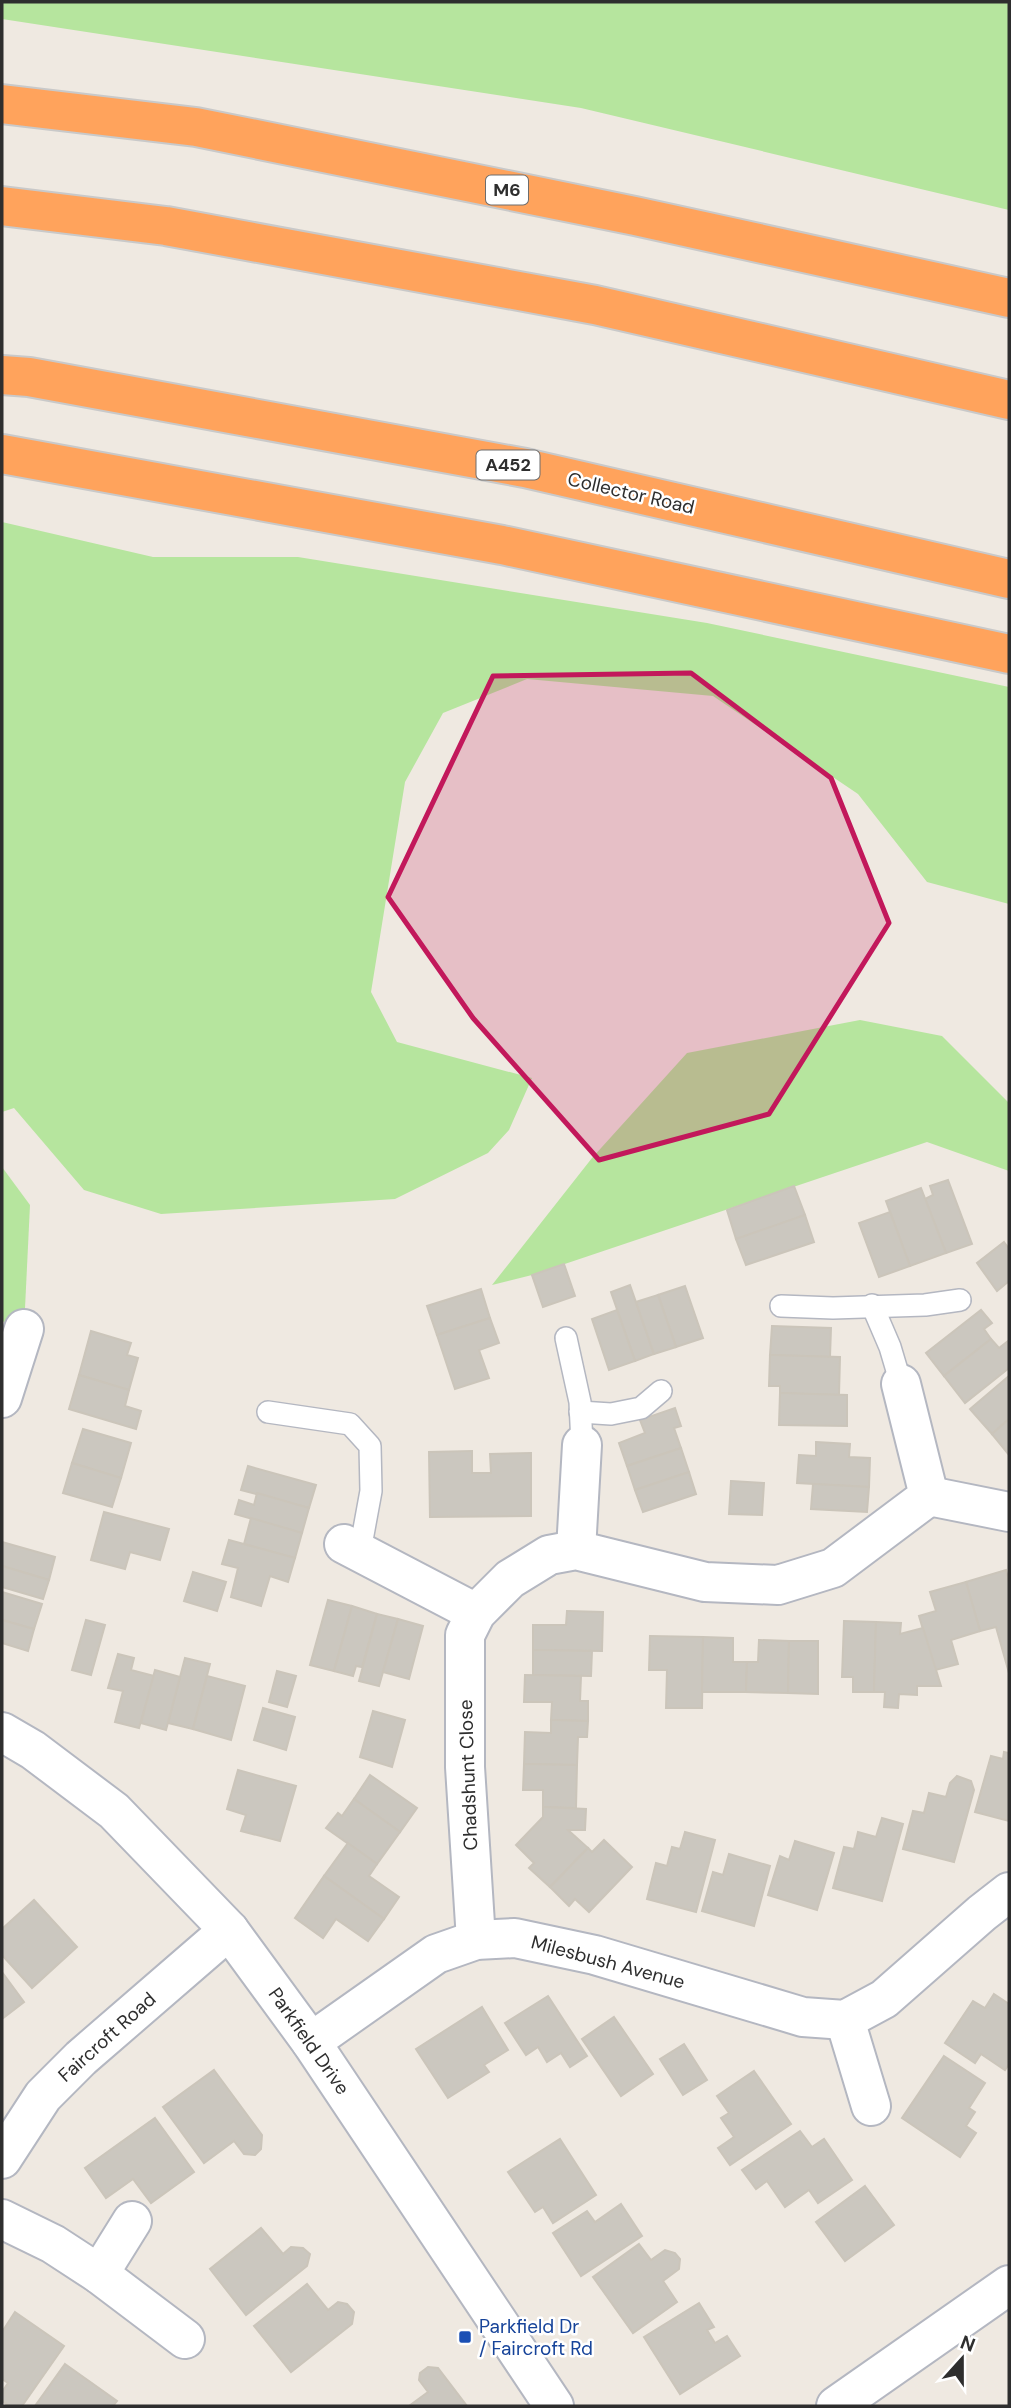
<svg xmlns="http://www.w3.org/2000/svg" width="1011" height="2408" font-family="'DM Sans',sans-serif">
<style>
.green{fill:#b6e59e}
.building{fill:#cbc7bf;stroke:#cbc5ba;stroke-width:2}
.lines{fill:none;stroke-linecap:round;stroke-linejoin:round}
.lane-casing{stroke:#b4b7c1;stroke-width:24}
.street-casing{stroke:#b4b7c1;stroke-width:42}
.secondary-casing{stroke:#b4b7c1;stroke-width:42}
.highway-casing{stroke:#c9c9c9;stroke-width:42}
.lane{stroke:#fff;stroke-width:21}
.street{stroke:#fff;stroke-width:38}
.secondary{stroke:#fff;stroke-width:38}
.highway{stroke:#ffa35c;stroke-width:38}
.marked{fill:#c2185b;fill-opacity:0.2;stroke:#c2185b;stroke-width:5;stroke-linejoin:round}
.transit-dot{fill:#1a4fb4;stroke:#fff;stroke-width:2.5}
.labels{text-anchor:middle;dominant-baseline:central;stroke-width:5;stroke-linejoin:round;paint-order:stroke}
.shield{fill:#fff;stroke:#6d6d6d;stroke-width:2}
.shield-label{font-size:18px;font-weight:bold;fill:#2e2e2e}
.street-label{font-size:19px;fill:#2e2e2e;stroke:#fff}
.transit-label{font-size:19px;fill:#164399;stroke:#fff;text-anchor:start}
</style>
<rect width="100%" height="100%" fill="#efe9e1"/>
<g class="green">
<polygon points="2,2 1009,2 1009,210 581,108 2,19"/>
<polygon points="2,522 153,557 298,557 707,623 1009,687 1009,904 927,882 858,794 713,696 527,679 443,713 405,782 371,992 397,1042 532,1078 509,1130 488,1153 395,1199 161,1214 84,1190 14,1108 2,1112"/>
<polygon points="860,1020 942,1036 1008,1102 1009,1171 927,1142 532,1275 492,1285 592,1158 687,1053"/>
<polygon points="2,1167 30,1205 24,1329 2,1321"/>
</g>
<g class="building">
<polygon points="948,1180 972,1244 946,1253 925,1199 933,1195 930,1186"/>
<polygon points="794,1186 805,1215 736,1239 727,1210"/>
<polygon points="921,1188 946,1253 910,1266 886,1201"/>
<polygon points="890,1212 910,1266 879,1277 859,1223"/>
<polygon points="805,1215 814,1242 746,1265 736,1239"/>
<polygon points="1004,1242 1009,1249 1009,1281 997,1291 977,1263"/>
<polygon points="564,1264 575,1296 543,1307 532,1275"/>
<polygon points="630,1285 654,1354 635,1361 611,1292"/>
<polygon points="685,1286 703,1338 676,1347 658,1295"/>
<polygon points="481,1289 490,1318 437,1335 427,1306"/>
<polygon points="658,1295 676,1347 654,1354 636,1302"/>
<polygon points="617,1310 635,1361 609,1370 592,1319"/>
<polygon points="981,1310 992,1323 984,1329 991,1339 944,1376 926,1353"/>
<polygon points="490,1318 499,1343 479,1350 489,1378 455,1389 437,1335"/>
<polygon points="772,1326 831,1328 830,1357 770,1355"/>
<polygon points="91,1331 131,1343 127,1355 138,1358 129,1390 79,1375"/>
<polygon points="991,1339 999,1348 1008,1341 1009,1342 1009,1368 965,1403 944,1376"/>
<polygon points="770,1355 840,1357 839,1395 780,1393 780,1386 769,1386"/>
<polygon points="79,1375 129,1390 125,1406 141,1411 136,1429 69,1409"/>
<polygon points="1009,1376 1009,1419 992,1434 970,1409"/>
<polygon points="780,1393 847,1395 847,1426 779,1425"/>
<polygon points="675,1408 681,1426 674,1428 681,1448 627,1466 619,1443 645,1433 640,1420"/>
<polygon points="1009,1419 1009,1455 992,1434"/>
<polygon points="83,1429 131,1443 121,1478 72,1463"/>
<polygon points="816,1442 850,1444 849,1457 870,1458 869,1487 797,1483 799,1455 816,1456"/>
<polygon points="681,1448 689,1472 635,1490 627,1466"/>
<polygon points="472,1451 472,1473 491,1473 490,1454 531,1453 531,1516 430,1517 429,1452"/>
<polygon points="72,1463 121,1478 112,1507 63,1493"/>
<polygon points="248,1466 316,1485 309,1508 241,1490"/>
<polygon points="689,1472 696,1494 643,1512 635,1490"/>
<polygon points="731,1481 764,1483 762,1515 729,1514"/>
<polygon points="813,1484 869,1487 867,1512 811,1509"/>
<polygon points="257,1493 309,1508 302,1533 235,1514 239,1500 254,1505"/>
<polygon points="104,1512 169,1529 160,1560 130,1552 125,1569 91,1560"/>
<polygon points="251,1518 302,1533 295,1558 244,1544"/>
<polygon points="229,1540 295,1558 288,1582 270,1576 261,1606 231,1597 238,1568 222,1564"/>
<polygon points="2,1542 55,1557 49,1580 2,1566"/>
<polygon points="2,1566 49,1580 43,1599 2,1587"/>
<polygon points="1006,1570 1009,1582 1009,1673 996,1627 980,1631 966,1582"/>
<polygon points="193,1572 226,1582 217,1611 184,1601"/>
<polygon points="966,1582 980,1631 951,1640 958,1664 935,1670 919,1616 936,1611 930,1592"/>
<polygon points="2,1592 42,1604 34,1629 2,1620"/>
<polygon points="328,1600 352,1606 334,1671 310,1665"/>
<polygon points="352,1606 377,1614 362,1667 356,1666 353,1676 334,1671"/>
<polygon points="567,1611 603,1612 602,1651 533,1650 533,1625 566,1625"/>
<polygon points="377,1614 398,1619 379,1686 359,1681"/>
<polygon points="398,1619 423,1626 409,1679 383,1672"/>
<polygon points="2,1620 34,1629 28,1651 2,1643"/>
<polygon points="86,1620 105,1625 91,1675 72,1670"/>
<polygon points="844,1621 876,1622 874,1692 853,1692 853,1677 842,1677"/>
<polygon points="876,1622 901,1623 900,1634 923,1628 941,1686 917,1686 917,1695 899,1694 898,1708 884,1707 885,1692 874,1692"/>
<polygon points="650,1636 703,1637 702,1708 666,1708 667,1670 649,1670"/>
<polygon points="703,1637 733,1638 733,1662 747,1662 746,1692 702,1692"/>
<polygon points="759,1640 789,1641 788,1693 746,1692 747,1662 758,1662"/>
<polygon points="789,1641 818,1641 818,1694 788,1693"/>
<polygon points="533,1650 592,1651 591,1676 533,1675"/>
<polygon points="118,1654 134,1658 131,1670 154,1676 139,1728 115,1722 123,1691 108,1688"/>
<polygon points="185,1658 210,1664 193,1729 168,1723"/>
<polygon points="155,1670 180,1677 166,1730 141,1723"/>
<polygon points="277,1671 296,1676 287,1707 269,1702"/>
<polygon points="525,1675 581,1676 580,1701 588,1701 588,1721 551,1720 552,1702 524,1702"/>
<polygon points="207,1676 245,1686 231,1740 193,1729"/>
<polygon points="263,1708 295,1717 286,1750 254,1740"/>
<polygon points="373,1711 405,1720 392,1767 360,1757"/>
<polygon points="551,1720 588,1721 587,1737 578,1737 577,1765 524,1764 525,1732 551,1733"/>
<polygon points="1004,1752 1009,1753 1009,1821 975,1812 991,1756 1003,1759"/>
<polygon points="524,1764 577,1765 576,1808 543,1807 543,1790 523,1790"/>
<polygon points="238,1770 296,1786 280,1841 241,1831 246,1815 227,1809"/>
<polygon points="370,1775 417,1808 400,1832 354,1799"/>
<polygon points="957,1776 971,1781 974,1790 954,1862 903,1849 913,1811 924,1813 929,1793 946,1797 950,1783"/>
<polygon points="354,1799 400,1832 377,1864 326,1828 338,1813 342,1816"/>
<polygon points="543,1807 586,1809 585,1830 568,1830 588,1848 550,1887 529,1868 534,1863 516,1845 543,1817"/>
<polygon points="882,1818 903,1824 882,1901 833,1888 844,1847 854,1849 858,1832 876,1837"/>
<polygon points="685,1832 715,1840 696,1912 647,1899 656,1863 667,1866 672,1847 680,1849"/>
<polygon points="604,1840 632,1867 589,1912 575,1899 569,1906 550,1887 588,1848 592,1852"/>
<polygon points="795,1841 834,1853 817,1910 768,1895 780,1856 789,1860"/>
<polygon points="348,1843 377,1864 369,1876 399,1897 384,1919 324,1876"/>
<polygon points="729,1854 770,1866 754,1926 702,1911 713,1872 723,1875"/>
<polygon points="324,1876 384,1919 368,1941 336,1919 323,1938 295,1918"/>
<polygon points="34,1900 77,1947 32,1988 2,1955 2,1929"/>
<polygon points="2,1972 24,2002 2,2019"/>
<polygon points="994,1994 1009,2004 1009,2064 1005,2070 981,2054 975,2063 945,2043 973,2001 985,2008"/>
<polygon points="548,1996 587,2056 570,2067 561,2053 547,2062 538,2047 526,2055 505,2023"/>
<polygon points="482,2007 508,2050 484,2065 489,2072 448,2098 416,2049"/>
<polygon points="614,2017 653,2074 621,2096 582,2039"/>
<polygon points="684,2044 707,2080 683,2095 660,2059"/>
<polygon points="944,2056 985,2083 969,2108 975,2112 966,2126 976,2133 960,2157 902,2118"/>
<polygon points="214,2070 262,2135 261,2149 255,2155 244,2154 234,2141 204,2163 163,2107"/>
<polygon points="754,2071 791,2124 730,2165 718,2148 734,2137 721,2118 729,2113 717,2096"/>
<polygon points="155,2118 194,2172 151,2203 133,2179 106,2198 85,2168"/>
<polygon points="800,2131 812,2147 824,2139 852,2180 818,2203 809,2190 785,2207 767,2181 756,2189 742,2170"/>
<polygon points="560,2139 596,2195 553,2223 543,2207 535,2212 508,2172"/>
<polygon points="865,2186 894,2225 845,2261 816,2222"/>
<polygon points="621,2204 642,2236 581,2276 553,2233 587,2211 595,2222"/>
<polygon points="261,2228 283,2254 291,2247 303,2248 310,2254 307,2266 246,2315 210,2269"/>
<polygon points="639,2244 651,2260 665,2250 675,2253 680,2259 679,2269 663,2281 677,2302 633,2333 593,2277"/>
<polygon points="307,2284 328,2310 338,2302 347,2304 354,2312 352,2324 291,2372 254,2326"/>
<polygon points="699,2303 714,2327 707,2330 715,2343 727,2336 740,2356 680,2394 644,2337"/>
<polygon points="15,2312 64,2346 22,2406 9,2406 2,2401 2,2392 8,2383 2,2379 2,2332"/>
<polygon points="65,2364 117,2401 113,2406 35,2406"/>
<polygon points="428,2367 438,2368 467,2406 409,2406 428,2392 419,2380 420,2373"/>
</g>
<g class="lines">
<g class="lane-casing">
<g id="lane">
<polyline points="872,1305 890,1347 901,1384"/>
<polyline points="781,1306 833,1308 925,1305 960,1300"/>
<polyline points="566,1338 580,1402 582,1445"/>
<polyline points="268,1412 350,1424 370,1446 371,1491 360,1551"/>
<polyline points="580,1412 611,1414 641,1408 661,1391"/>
</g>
</g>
<g class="street-casing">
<g id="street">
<polyline points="2,1398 24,1329"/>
<polyline points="929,1496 1009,1512"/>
<polyline points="344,1544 476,1613"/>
<polyline points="576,1550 582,1445"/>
<polyline points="476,1940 465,1767 465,1635 476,1613 510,1579 549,1555 576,1550 705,1582 778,1585 833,1568 929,1496 901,1384"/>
<polyline points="845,2020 871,2106"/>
<polyline points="311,2042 436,1954 476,1940 515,1938 595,1955 803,2017 845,2020 884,1999 982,1913 1009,1892"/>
<polyline points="2,2159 43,2096 81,2058 229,1930"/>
<polyline points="2,2219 53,2244 99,2274 185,2339"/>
<polyline points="99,2274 132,2221"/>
</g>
</g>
<g class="secondary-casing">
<g id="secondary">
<polyline points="2,1732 33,1750 114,1811 229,1930 311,2042 554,2406"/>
<polyline points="836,2406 1009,2285"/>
</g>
</g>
<g class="highway-casing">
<g id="highway">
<polyline points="2,104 196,127 635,216 1009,298"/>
<polyline points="2,206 166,226 595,305 1009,400"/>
<polyline points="2,375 29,377 525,468 1009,579"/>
<polyline points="2,454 502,545 1009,654"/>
</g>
</g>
<use href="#lane" class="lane"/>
<use href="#street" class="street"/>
<use href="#secondary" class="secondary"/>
<use href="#highway" class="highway"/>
</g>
<path class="marked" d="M691,673L831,778L889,923L769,1114L599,1160L473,1018L388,897L493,676Z"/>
<rect class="transit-dot" x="458" y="2330" width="14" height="14" rx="3.5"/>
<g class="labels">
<g class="shield">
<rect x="486" y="175.5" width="42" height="29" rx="5"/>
<rect x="476.5" y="450.5" width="63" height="29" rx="5"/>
</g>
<g class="shield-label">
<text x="507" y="190">M6</text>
<text x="508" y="465">A452</text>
</g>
<g class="street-label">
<text transform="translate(631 493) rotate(13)">Collector Road</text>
<text transform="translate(468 1775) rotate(-92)">Chadshunt Close</text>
<text transform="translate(608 1962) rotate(15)">Milesbush Avenue</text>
<text transform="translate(107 2037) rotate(-42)">Faircroft Road</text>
<text transform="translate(309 2041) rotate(55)">Parkfield Drive</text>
</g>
<g class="transit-label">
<text x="479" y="2326">Parkfield Dr<tspan x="479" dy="22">/ Faircroft Rd</tspan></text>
</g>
</g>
<rect width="1011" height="2408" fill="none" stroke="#2e2e2e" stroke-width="7"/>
<g transform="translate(962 2359) rotate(21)" stroke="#ffffff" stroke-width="5" paint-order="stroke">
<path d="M0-5L12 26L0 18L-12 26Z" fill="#2e2e2e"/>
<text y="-10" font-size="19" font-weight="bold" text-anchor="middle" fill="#2e2e2e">N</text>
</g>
</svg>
